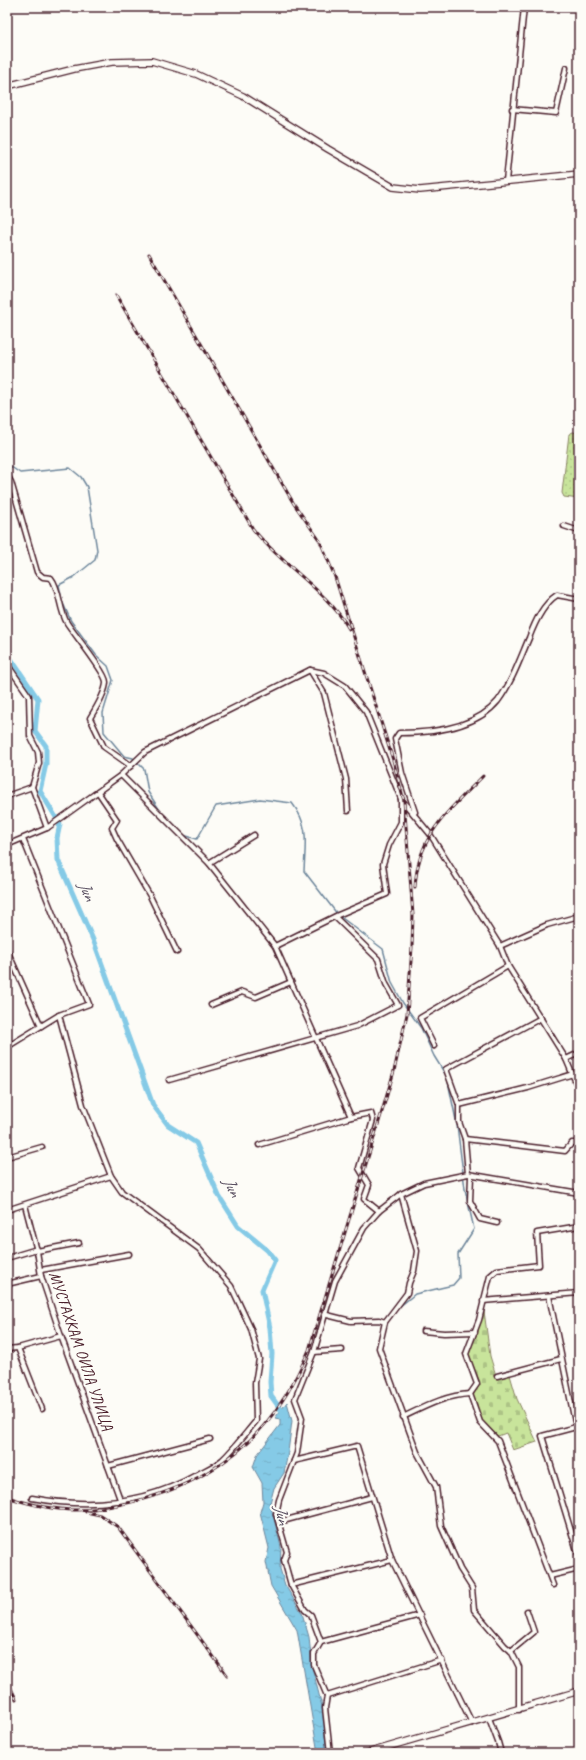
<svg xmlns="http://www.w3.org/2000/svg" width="586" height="1760" font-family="Caveat,sans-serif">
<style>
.grass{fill:url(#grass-dots);stroke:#898263}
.cemetery{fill:url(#cemetery-stones);stroke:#898263}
.water{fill:url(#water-ripples);stroke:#6d869b}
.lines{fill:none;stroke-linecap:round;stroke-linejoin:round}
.stream{stroke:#6d869b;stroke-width:1.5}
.canal{stroke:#85cae6;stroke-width:5}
.minor-casing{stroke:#4a1f2b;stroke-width:7}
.secondary-casing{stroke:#4a1f2b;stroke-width:8}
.minor{stroke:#fdfcf7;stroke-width:4}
.secondary{stroke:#fdfcf7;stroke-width:5.5}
.rail-casing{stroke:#4a1f2b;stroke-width:3}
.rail{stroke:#fdfcf7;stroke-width:1.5;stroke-dasharray:4.5;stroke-linecap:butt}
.labels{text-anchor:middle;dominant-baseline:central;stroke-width:4;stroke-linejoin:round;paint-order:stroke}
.street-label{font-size:16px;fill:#4a1f2b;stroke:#fdfcf7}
.water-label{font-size:17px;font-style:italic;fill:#5c5263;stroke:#fdfcf7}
</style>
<defs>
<pattern id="grass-dots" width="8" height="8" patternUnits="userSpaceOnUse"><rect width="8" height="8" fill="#c8e49b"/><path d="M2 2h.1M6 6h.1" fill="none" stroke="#adc386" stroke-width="1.8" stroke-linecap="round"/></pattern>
<pattern id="cemetery-stones" width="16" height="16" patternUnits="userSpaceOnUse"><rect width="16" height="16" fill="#c8e49b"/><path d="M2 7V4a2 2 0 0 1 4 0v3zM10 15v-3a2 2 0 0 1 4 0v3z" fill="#adc386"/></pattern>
<pattern id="water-ripples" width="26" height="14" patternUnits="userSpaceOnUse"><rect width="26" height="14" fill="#85cae6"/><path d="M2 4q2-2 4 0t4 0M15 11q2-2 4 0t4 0" fill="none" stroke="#74adc5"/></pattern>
</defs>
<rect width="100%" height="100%" fill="#fdfcf7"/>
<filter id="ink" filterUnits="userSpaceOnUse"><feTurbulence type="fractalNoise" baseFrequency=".025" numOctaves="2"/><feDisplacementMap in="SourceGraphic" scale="8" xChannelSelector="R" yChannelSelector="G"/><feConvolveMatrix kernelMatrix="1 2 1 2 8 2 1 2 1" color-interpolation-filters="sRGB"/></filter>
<g filter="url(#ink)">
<polygon class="grass" points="573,432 579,433 579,499 564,497 562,493 569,434"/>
<polygon class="cemetery" points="484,1311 490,1356 497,1379 510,1375 517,1399 537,1442 513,1450 506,1433 498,1436 480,1419 473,1396 480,1382 468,1354"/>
<polygon class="water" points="287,1402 292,1421 288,1452 284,1473 274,1488 270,1503 281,1547 280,1569 285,1585 302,1613 309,1637 312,1667 326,1722 325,1736 328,1753 318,1753 297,1630 271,1586 266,1562 269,1548 260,1512 263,1502 262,1483 253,1467 257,1455 280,1425 280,1419 275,1418"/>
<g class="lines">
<g class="stream">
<polyline points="7,194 10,202 7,215"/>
<polyline points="7,464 20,473 70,468 81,477 87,487 97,550 95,560 74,577 59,585 62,601 71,621 96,655 108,666 113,680 103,713 104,732 124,756 133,758 144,769 148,792 161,812"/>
<path d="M183,835L197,839L216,806L260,799L292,803C310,826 305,844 304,871L338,915L383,949L392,983L403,1003L421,1028L434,1056L447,1077L457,1125L465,1189L474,1229L458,1254L459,1278L453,1285L415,1294L399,1307"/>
</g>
<polyline class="canal" points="7,653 38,699 35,731 46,746 46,764 40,791 60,824 57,838 58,860 94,942 153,1105 168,1125 196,1143 219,1196 238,1226 267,1250 275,1260 262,1290 270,1328 272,1354 270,1382 271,1396 284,1414"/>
<g class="minor-casing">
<g id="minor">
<polyline points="512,109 556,113 566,68"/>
<polyline points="506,181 524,7"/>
<path d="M7,475L11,482L37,572L43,577L51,578C60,589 59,610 67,623C74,634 106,673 106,682C106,691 95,710 90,718L104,747L131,766"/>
<polyline points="564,526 579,531"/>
<polyline points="7,664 29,696 30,736 38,752 39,763 32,787 47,828"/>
<polyline points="310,670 324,693 346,779 348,811"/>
<polyline points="121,775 209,863 275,946 351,1117"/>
<polyline points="98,792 117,820 112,828 117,839 150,896 177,952"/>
<polyline points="7,796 32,787"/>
<polyline points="401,799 430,834 500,946 508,966 566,1059 579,1090"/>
<path d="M415,812L402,773L395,739L399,733C431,733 476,728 498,701C512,682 520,659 529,638C535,622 543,604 557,595L579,599"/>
<polyline points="7,845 47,828 64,816 121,775 145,752 310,670 324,673 345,686 366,712 401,799 401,822 389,845 383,864 387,894 338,915 275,946"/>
<polyline points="209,863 254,835"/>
<polyline points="500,946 547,925 579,916"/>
<polyline points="7,950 41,1026"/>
<polyline points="211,1005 242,992 256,997 291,982"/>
<polyline points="541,1018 446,1069 459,1105 459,1122 465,1139 468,1174 579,1193"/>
<polyline points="434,1046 420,1018 508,966"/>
<polyline points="7,1047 59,1015 89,1004 23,839"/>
<polyline points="566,1059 579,1053"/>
<polyline points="169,1080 357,1026 398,1005 386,984 378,959 335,917"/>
<polyline points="459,1105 528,1088 573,1074"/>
<polyline points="465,1139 565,1151 572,1143 579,1143"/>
<polyline points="259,1145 351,1117 371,1113 373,1120 359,1168 369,1185 364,1199 379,1211"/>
<polyline points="7,1157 42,1147"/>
<polyline points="471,1176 470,1201 480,1219 497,1223"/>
<polyline points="401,1194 417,1251 414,1271 409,1283 407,1293 385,1322 379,1348 417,1452 436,1487 441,1526 460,1569 472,1588 474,1610 505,1646 511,1651 519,1667 519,1710"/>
<polyline points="25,1205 37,1251 41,1276 61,1336 121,1502"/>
<polyline points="7,1210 111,1176"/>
<polyline points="37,1251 79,1243"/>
<polyline points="7,1258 37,1249"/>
<polyline points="41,1270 129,1254"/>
<polyline points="7,1284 41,1276"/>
<polyline points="549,1296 576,1427 542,1436 579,1557"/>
<polyline points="483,1301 579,1293"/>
<polyline points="327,1315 351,1321 379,1320 385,1322"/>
<polyline points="423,1331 444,1333 475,1332"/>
<polyline points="18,1348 42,1409"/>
<polyline points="7,1349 18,1348 61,1336"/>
<polyline points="314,1352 342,1350"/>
<polyline points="497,1376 561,1359"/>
<path d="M403,1417C424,1407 446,1395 470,1394"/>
<polyline points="294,1461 357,1446 392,1560 472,1723"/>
<polyline points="108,1466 210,1439"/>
<path d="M32,1498C90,1509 145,1504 198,1474C205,1470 215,1466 222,1460C234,1449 245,1434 256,1421L255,1383L259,1359L251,1329L231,1286L199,1249L122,1192L111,1176L83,1105L59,1015"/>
<polyline points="279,1522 372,1497"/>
<polyline points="550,1576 579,1569"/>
<polyline points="291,1585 392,1560"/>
<polyline points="553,1585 498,1441 480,1422 470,1394 477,1384 466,1354 479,1320 490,1276 497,1270 539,1265 537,1233 579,1226"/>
<polyline points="321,1642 311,1615 305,1610 291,1585 284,1560 287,1552 276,1514 279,1500 297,1453 302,1418 295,1399 314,1352 335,1281 364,1228 379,1211 401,1194 424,1183 468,1174"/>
<polyline points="511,1651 534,1632 527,1611"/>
<polyline points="327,1696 442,1660"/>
<polyline points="489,1718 498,1742 501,1753"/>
<polyline points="7,1750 8,1753"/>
<polyline points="330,1753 325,1708 327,1696 314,1665 314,1654 321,1642 420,1615"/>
<polyline points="336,1753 346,1753"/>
</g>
</g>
<g class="secondary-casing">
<g id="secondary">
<polyline points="7,86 74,69 112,62 152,61 196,74 243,96 328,149 393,187 420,190 579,174"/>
<polyline points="367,1753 579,1691"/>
</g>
</g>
<use href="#minor" class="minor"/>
<use href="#secondary" class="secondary"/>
<g class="rail-casing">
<g id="rail">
<path d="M116,295L253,529C281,565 327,590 349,629"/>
<path d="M415,887C418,834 449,811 483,776"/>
<path d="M7,1497C29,1504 52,1510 75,1510C89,1510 104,1508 117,1505C184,1493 245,1459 282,1401C293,1385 301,1368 309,1350L384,1105L394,1071L407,1014L412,947L413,915L404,801L393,760L335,577L320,541L294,504L149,254"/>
<polyline points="86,1512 100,1515 118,1527 227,1675"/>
<polyline points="7,1680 16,1699"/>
</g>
</g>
<use href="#rail" class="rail"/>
</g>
</g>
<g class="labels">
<g class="street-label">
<text transform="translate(81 1351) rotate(71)">МУСТАХКАМ ОИЛА УЛИЦА</text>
</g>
<g class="water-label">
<text transform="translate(87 891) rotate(66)">Jun</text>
<text transform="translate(232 1187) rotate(63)">Jun</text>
<text transform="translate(282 1515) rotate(78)">Jun</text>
</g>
</g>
<rect width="586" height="1760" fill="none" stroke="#fdfcf7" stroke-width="24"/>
<rect x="12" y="12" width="562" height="1736" fill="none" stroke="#4a1f2b" stroke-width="1.5" filter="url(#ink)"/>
</svg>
